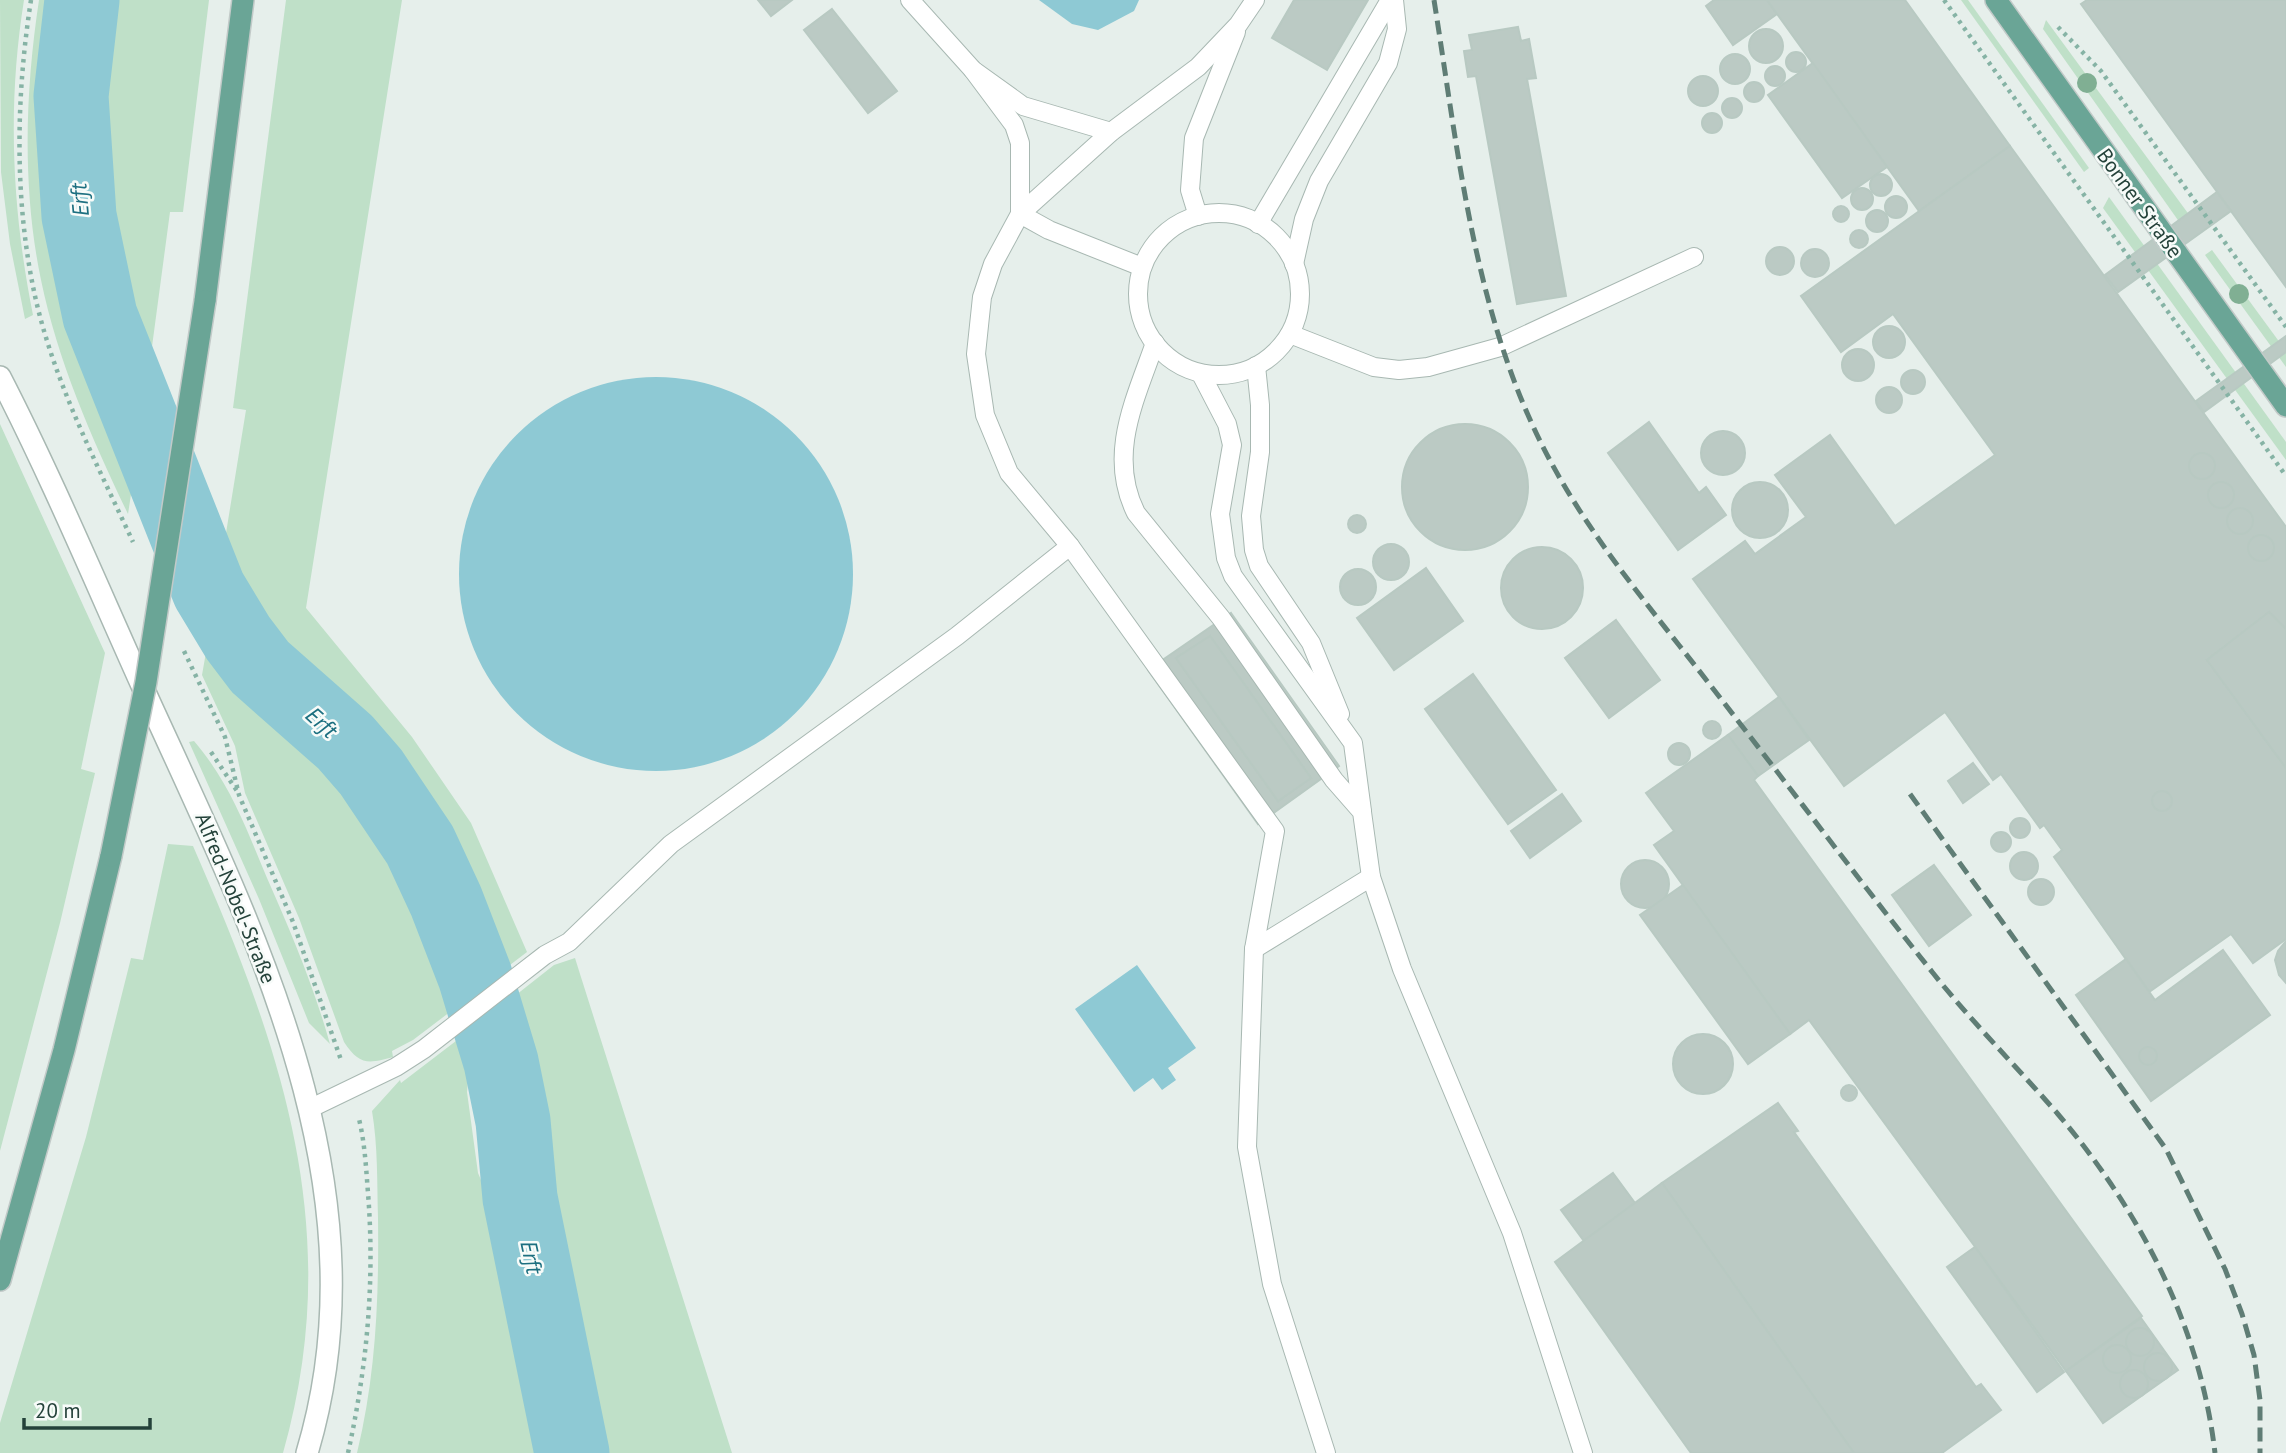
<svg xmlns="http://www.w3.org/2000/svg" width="2286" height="1453" font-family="'PT Sans',sans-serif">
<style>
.green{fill:#bfe0c8}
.water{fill:#8ec9d4}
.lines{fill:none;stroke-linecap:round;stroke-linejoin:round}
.river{stroke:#8ec9d4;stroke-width:75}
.building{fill:#bbcac4;stroke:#b8c9c2;stroke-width:2;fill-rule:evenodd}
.service-casing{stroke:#a8b8b2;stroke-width:20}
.minor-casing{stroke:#a8b8b2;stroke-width:24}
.primary-casing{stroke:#c2cac8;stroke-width:24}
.path{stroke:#86b3a5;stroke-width:4.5;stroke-dasharray:3.5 5;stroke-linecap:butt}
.service{stroke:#fff;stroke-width:18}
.minor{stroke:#fff;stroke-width:21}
.primary{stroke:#6aa596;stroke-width:21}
.rail{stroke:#5f7d75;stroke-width:5;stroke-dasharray:14 7;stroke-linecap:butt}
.primary-bridge-casing{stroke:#c2cac8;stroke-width:24;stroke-linecap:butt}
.primary-bridge{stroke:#6aa596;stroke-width:21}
.tree{fill:#80af93}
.labels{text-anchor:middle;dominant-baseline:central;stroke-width:5;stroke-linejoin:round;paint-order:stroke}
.street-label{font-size:21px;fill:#24423a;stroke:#f7fbf9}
.water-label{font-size:23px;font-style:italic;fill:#1c6f80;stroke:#f7fbf9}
</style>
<rect width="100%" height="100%" fill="#e6efeb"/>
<g class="green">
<path d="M0,0H24C7,106 12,210 33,315L25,319L10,244L1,172Z"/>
<path d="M39,0H64L53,124L68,271L79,313L140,436L128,514C92,439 58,362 41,280C22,189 25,92 39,0Z"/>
<path d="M91,0H209L183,212H170L145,399C130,362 107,319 98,280C76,190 75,91 91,0Z"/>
<polygon points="286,0 402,0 306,608 412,737 471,823 527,952 490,980 450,874 398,785 352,729 268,648 225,585 220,570 246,410 233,408"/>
<polygon points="1961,0 1968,0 2089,168 2084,172"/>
<polygon points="2046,20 2190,216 2180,223 2043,29"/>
<polygon points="2109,197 2286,442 2286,460 2103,208"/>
<polygon points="2212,250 2286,351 2286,367 2205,255"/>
<polygon points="0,424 105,653 81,769 95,773 60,923 0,1151"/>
<path d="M211,624C226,648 240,674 261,693C293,721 331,742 358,775C414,842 440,918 467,999L413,1040L392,1051L393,1057C368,1064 359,1065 344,1042L299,918L245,793L235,746L202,675Z"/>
<path d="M194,741C230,783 246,828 267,878C291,932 314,987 330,1044L309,1023L259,899L189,742Z"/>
<path d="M168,844L193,846C282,1049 346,1231 283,1453H0V1423L86,1137L131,958L143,960Z"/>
<polygon points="575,958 580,974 732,1453 589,1453 552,1264 528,1126 521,1060 502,1006 554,965"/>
<path d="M473,1028L467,1092L478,1173L509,1246L550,1453H357C376,1375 379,1298 378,1218C377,1182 378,1147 372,1111L400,1080L401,1083Z"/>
</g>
<g class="water">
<polygon points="1039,0 1139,0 1134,11 1098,30 1072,24"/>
<circle cx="656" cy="574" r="197"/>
<polygon points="1137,965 1196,1048 1168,1068 1176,1080 1162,1090 1153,1078 1134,1092 1075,1009"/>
</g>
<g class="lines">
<polyline class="river" points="82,0 71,96 79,216 100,316 209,590 238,638 260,667 345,742 371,772 420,845 446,901 475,976 501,1062 513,1121 520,1198 572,1453"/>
</g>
<g class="building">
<polygon points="758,0 792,0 771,16"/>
<polygon points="1294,0 1368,0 1327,70 1272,38"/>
<polygon points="1714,0 1767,0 1777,14 1733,45 1706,6"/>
<polygon points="1767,0 1905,0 2010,146 1919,211"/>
<polygon points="2087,0 2286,0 2286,287 2081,4"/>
<polygon points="832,9 897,91 868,113 804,30"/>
<polygon points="1518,27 1521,41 1529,39 1536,78 1527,79 1566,296 1517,304 1476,76 1468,77 1464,51 1472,50 1469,35"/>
<circle cx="1766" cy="46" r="17"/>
<circle cx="1796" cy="62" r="10"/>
<circle cx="1735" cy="69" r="15"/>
<polygon points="1813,63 1887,167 1842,198 1768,95"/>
<circle cx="1775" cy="76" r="10"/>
<circle cx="1703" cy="91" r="15"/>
<circle cx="1754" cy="92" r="10"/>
<circle cx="1732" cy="108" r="10"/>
<circle cx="1712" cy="123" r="10"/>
<polygon points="2010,146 2286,527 2286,629 2269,612 2207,660 2286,768 2286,939 2253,963 2231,934 2149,992 2054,857 2062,850 2044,825 2040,828 2001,774 1993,780 1945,712 1844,786 1693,579 1745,541 1755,554 1806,517 1775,475 1830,435 1895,526 1995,455 1893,314 1841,352 1801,296"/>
<circle cx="1881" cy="185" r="11"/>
<circle cx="1862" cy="199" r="11"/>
<polygon points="2217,192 2231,211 2118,292 2105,275"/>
<circle cx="1896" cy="207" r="11"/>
<circle cx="1841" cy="214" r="8"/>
<circle cx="1877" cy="221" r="11"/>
<circle cx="1859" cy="239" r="9"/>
<circle cx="1780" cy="261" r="14"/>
<circle cx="1815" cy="263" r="14"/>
<circle cx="1889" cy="342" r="16"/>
<polygon points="2286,336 2286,352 2204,412 2196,401"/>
<circle cx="1858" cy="365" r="16"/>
<circle cx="1913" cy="382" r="12"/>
<circle cx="1889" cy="400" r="13"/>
<polygon points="1649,422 1699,493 1706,487 1726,515 1678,550 1608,453"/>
<circle cx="1465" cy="487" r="63"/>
<circle cx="1723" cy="453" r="22"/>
<circle cx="2202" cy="466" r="13"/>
<circle cx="2221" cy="495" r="13"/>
<circle cx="1760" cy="510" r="28"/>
<circle cx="2240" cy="521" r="13"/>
<circle cx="1357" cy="524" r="9"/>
<circle cx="2261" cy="548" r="13"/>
<circle cx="1391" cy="562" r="18"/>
<circle cx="1542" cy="588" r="41"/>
<polygon points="1426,568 1463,621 1394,670 1357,618"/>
<circle cx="1358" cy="587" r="18"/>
<polygon points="2269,612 2286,629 2286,768 2207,660"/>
<path d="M1231,613L1339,766L1258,824L1148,670ZM1210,636L1311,778L1278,801L1176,658Z"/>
<polygon points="1616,620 1660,680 1609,718 1565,658"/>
<polygon points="1210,636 1311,778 1278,801 1176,658"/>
<polygon points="1473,674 1556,790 1508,824 1425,709"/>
<polygon points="1779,697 1809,740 1758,776 1728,735"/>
<circle cx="1712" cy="730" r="9"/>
<polygon points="1728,735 1758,776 1754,780 2142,1316 2066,1371 1809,1020 1790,1034 1654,845 1674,831 1646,793"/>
<circle cx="1679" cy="754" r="11"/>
<polygon points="1973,763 1989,784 1963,803 1948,781"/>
<circle cx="2162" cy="801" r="10"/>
<polygon points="1562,794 1581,821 1530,858 1511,831"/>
<circle cx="2020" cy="828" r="10"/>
<circle cx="2001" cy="842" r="10"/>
<circle cx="2024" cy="866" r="14"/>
<circle cx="1645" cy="884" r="24"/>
<polygon points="1934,865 1971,915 1929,946 1892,895"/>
<circle cx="2041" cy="892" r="13"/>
<polygon points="1683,885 1790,1034 1748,1064 1640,915"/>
<polygon points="2286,941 2286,983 2279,975 2275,960 2278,951"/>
<polygon points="2223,950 2270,1015 2151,1101 2076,995 2126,959 2155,1000"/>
<circle cx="1703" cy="1064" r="30"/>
<circle cx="2148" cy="1056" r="9"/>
<circle cx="1849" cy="1093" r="8"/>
<polygon points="1778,1103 1798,1131 1794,1132 1976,1387 1981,1384 2001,1410 1942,1453 1854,1453 1662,1183"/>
<polygon points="1613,1173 1635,1203 1584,1241 1561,1210"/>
<polygon points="1662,1183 1854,1453 1691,1453 1555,1262"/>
<polygon points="1975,1247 2064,1372 2037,1392 1947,1267"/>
<polygon points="2141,1318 2178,1370 2103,1423 2066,1371"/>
<circle cx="2140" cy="1342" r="14"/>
<circle cx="2117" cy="1359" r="14"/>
<circle cx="2158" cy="1367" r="14"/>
<circle cx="2134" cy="1384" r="14"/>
</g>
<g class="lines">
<g class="service-casing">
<g id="service">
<polyline points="910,0 973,70 1023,106 1111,132"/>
<polyline points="1255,0 1238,25 1198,67 1111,132 1020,214 993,264 982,297 976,354 985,415 1009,473 1070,546 1275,831 1254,949 1247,1147 1272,1284 1326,1453"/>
<polyline points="973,70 1014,125 1020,143 1020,214 1049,230 1142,267"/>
<circle cx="1219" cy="294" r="81"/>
<polyline points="1198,216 1190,190 1194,138 1236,32"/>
<polyline points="1258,224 1390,0"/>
<polyline points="1294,264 1304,219 1319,181 1388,63 1397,29 1394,0"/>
<polyline points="1290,334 1374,367 1399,370 1428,367 1500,347 1694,257"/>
<path d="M1155,343C1135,400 1107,455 1136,513L1221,618L1334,780L1362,812L1371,877L1402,969L1512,1233L1583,1453"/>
<polyline points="1256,366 1260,405 1260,452 1251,516 1254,550 1259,566 1311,643 1340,714"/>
<polyline points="1201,374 1227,424 1232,445 1220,514 1226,558 1233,576 1353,743 1362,811"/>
<polyline points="1254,949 1371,877"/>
<polyline points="309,1109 396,1067 424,1049 545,955 569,942 671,844 957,636 1070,546"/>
</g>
</g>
<g class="minor-casing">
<path id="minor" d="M0,377C54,482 100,593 149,701C256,935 386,1190 307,1453"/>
</g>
<g class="primary-casing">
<g id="primary">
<polyline points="1996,0 2286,406"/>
<polyline points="205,301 243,0"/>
<polyline points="0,1280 64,1050 111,856"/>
</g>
</g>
<g class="path">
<path d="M31,0C16,96 14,200 35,296C54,382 96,462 133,542"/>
<polyline points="1944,0 2286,476"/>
<polyline points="2058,27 2101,71 2286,327"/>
<polyline points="184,651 225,737 239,795 293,922 341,1060"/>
<polyline points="211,752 237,791"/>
<path d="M348,1453C367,1366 375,1282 368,1193C366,1168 365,1144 359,1119"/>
</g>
<use href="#service" class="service"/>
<use href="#minor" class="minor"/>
<use href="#primary" class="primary"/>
<g class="rail">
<path d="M1434,0C1460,163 1476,335 1561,480C1606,558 1666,627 1721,699C1792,790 1861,883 1933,973C1972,1022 2016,1066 2057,1113C2140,1211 2200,1325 2215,1453"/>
<polyline points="1910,794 2166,1149 2225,1269 2242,1314 2254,1355 2260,1400 2260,1453"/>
</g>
<g class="primary-bridge-casing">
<polyline id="primary-bridge" points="111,856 146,682 205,301"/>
</g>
<use href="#primary-bridge" class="primary-bridge"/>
</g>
<g class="tree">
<circle cx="2087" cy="83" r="10"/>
<circle cx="2239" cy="294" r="10"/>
</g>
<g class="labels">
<g class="street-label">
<text transform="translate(2140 203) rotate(54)">Bonner Straße</text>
<text transform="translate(236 898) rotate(68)">Alfred-Nobel-Straße</text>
</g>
<g class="water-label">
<text transform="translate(79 200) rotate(-95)">Erft</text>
<text transform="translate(322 722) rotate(42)">Erft</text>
<text transform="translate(532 1257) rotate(78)">Erft</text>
</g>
</g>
<path d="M24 1418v10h126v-10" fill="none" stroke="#24423a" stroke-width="3.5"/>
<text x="35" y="1418" font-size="21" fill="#24423a" stroke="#f7fbf9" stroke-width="5" paint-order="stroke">20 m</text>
</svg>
